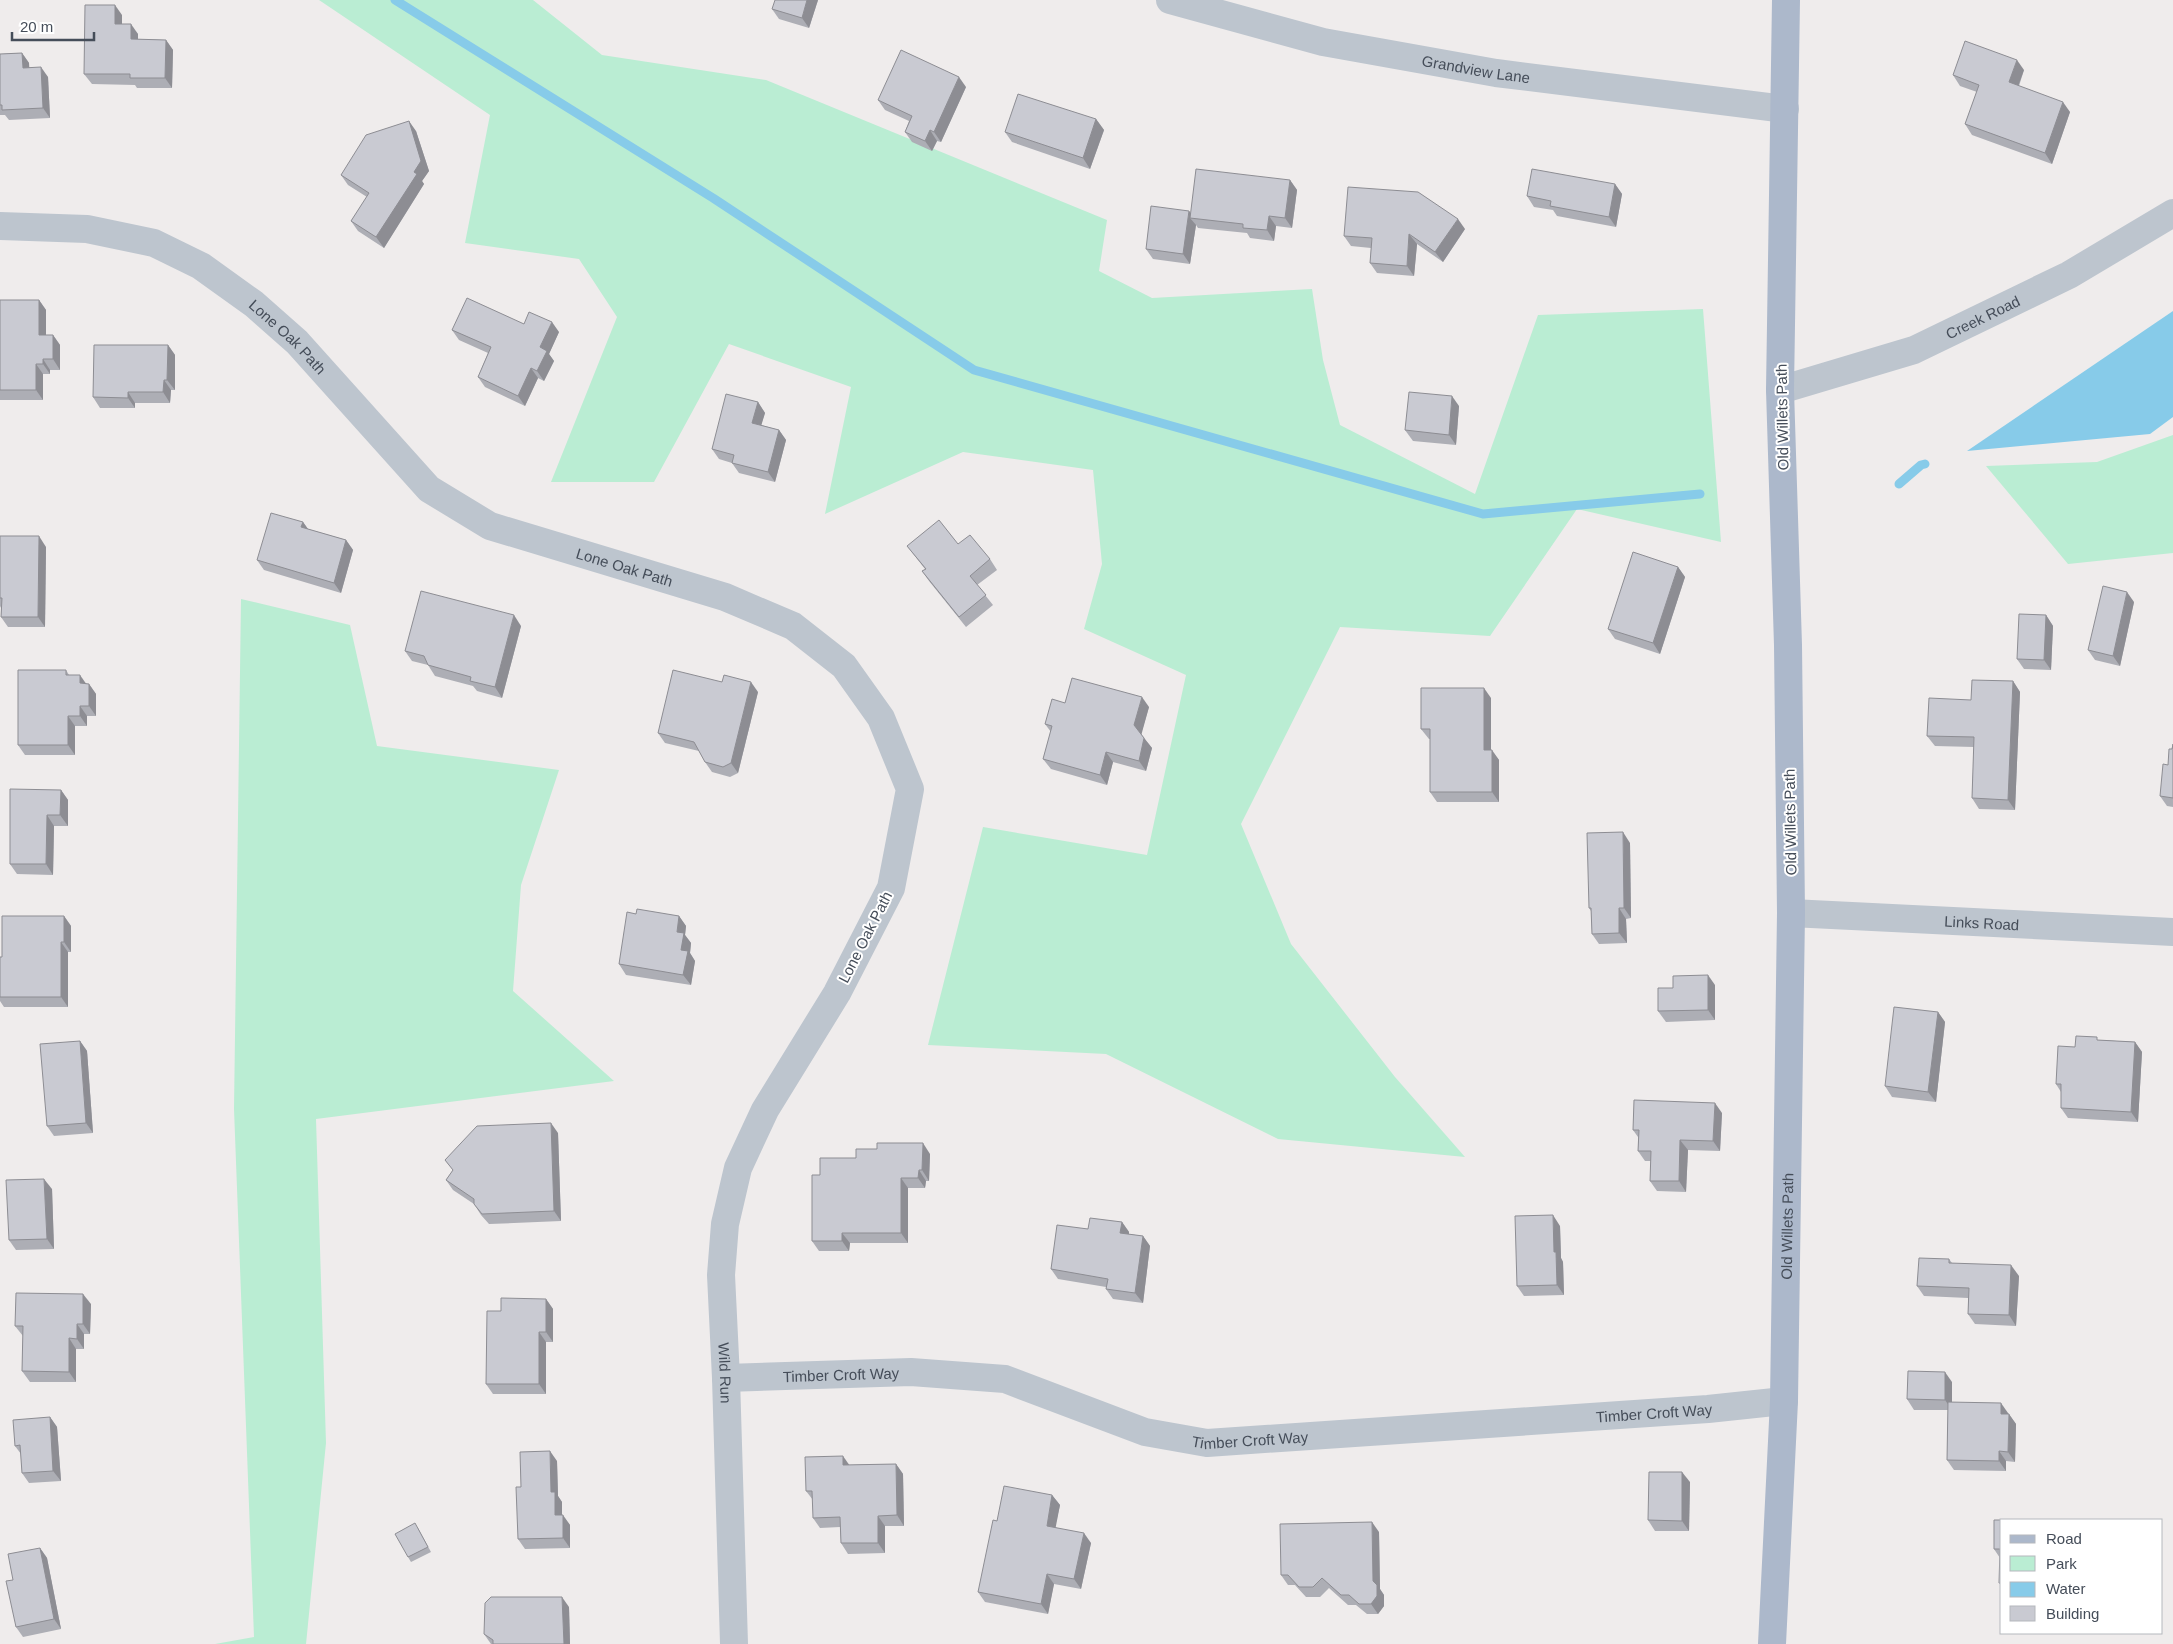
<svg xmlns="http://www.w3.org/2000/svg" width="2173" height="1644" font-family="Arial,sans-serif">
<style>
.green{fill:#baedd3}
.water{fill:#87cbe9}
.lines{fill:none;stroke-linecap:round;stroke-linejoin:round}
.stream{stroke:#87cbe9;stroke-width:9}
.minor{stroke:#bdc5ce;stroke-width:28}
.major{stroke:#acb8cb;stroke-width:28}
.wall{fill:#adaeb5}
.shaded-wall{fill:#8d8d93}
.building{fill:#c9cad2;stroke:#8d8d93}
.labels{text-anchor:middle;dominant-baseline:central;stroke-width:4;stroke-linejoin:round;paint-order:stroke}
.street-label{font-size:15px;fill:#454d59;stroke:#fff}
</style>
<rect width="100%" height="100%" fill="#efecec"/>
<g class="green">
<polygon points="319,0 533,0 602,55 766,80 1107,220 1099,271 1152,298 1312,289 1323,360 1340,425 1475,494 1538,315 1703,309 1721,542 1577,509 1490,636 1340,627 1241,824 1291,944 1395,1077 1465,1157 1278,1139 1106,1054 928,1045 983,827 1147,855 1186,675 1084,629 1102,564 1093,470 963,452 825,514 851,387 729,344 654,482 551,482 617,317 579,259 465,243 490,115"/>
<polygon points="2173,435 2173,553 2068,564 1986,466 2097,462"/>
<polygon points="241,599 350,625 377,746 559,770 521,885 513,991 614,1081 316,1119 326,1443 306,1644 215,1644 254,1637 234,1109"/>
</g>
<polygon class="water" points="2173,311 2173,417 2150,434 1967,451"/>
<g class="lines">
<g class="stream">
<polyline points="395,0 713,198 974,370 1483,514 1700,494"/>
<polyline points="1899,484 1921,465 1925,464"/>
</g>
<g class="minor">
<path id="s1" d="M1170,0L1323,42L1496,73L1785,109"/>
<path id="s2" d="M0,226L87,229L154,243L201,266L254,304L297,342L429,489L490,526L725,597L793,626L844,666L881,718L910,789L891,888L837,993L765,1110L738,1168L725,1224L721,1275L726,1378L734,1644"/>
<path id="s3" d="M1780,390L1914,350L2069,275L2173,213"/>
<path id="s4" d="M1791,913L2173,932"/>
<path id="s5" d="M726,1378L911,1372L1005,1379L1145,1432L1207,1443L1708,1409L1784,1401"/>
</g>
<path class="major" id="s6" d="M1772,1644L1784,1401L1791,913L1788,645L1780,390L1786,0"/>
</g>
<g class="wall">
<polygon points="818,0 809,28 779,19 772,9"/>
<polygon points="122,15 122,24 138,34 138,39 166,40 173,50 172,88 137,88 135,85 92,84 84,74"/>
<polygon points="22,53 29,63 29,67 48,77 50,118 9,120 5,115 0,115 0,54"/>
<polygon points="2024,70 2019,86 2070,112 2052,164 1972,135 1965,124 1977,92 1960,86 1953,75"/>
<polygon points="966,87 941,142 937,141 932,151 912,142 905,132 909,121 885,110 878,100"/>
<polygon points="1096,119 1104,130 1090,169 1012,142 1005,132"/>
<polygon points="416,131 429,171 422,181 424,184 384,248 358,231 351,221 367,197 348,185 341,175"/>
<polygon points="1290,180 1297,190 1292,228 1276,226 1274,241 1250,238 1247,233 1198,228 1196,225 1190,264 1153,259 1146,249 1189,211 1191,214"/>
<polygon points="1615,184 1622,194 1616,227 1557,216 1553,210 1534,207 1527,196"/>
<polygon points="1465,229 1443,262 1417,244 1414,276 1377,273 1370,263 1371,248 1351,246 1344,236"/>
<polygon points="0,300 39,300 46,310 46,335 53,335 60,345 60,370 50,370 50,374 43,374 43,400 0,400"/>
<polygon points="524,324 559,332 549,354 554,361 544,381 538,378 525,406 485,387 478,377 488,353 459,340 452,330"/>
<polygon points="168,345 175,355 175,390 171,390 170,403 135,403 135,408 100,408 93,397"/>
<polygon points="758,402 765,413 761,425 779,430 786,440 775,482 739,473 732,463 719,459 712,449"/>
<polygon points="1459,406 1456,445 1413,441 1405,430"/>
<polygon points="303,522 308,529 346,540 353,550 341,593 264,570 257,560"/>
<polygon points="0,536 46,547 45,627 8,627 1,617 1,608 0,606"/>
<polygon points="958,544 990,559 997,570 977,585 993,605 966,627 929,581 922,571 925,569 907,546"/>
<polygon points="1678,567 1685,577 1660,654 1615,639 1608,629"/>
<polygon points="2134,602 2120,666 2095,660 2088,650"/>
<polygon points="2046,615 2053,626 2051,670 2024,669 2017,659"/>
<polygon points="521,626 502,698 477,691 473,686 435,676 428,665 412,661 405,651"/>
<polygon points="66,670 69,675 86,684 89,684 96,694 96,716 87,716 87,726 75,726 75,755 25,755 18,745"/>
<polygon points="2013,681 2020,692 2015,810 1979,809 1972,798 1974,747 1935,746 1927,736 1971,700"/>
<polygon points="758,692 738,773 730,777 712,772 705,762 699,751 665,743 658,733"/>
<polygon points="1491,698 1491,750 1499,760 1499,802 1437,802 1430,792 1430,739 1429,739 1421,729"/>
<polygon points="1065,703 1149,707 1141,734 1152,748 1146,771 1113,762 1107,785 1051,769 1043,759 1051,732 1045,724"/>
<polygon points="2173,744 2173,807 2167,806 2160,796 2168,765 2172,749"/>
<polygon points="61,790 68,800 68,826 54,826 53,875 17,874 10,864"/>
<polygon points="1630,843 1631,918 1626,919 1627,943 1599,944 1592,934 1591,911 1589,908"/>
<polygon points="636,914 679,916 686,926 685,935 691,943 690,953 695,961 691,985 626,975 619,964"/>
<polygon points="64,916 71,926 71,952 68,952 68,1007 4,1007 0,1001 0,957 2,957"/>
<polygon points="1715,985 1715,1020 1666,1022 1658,1011"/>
<polygon points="1938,1012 1945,1022 1936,1102 1892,1097 1885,1086"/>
<polygon points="2099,1040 2135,1042 2142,1052 2138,1122 2068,1118 2061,1108 2061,1092 2056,1084 2075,1047"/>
<polygon points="80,1041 87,1051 93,1133 54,1136 47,1126"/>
<polygon points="1722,1113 1720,1151 1688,1150 1686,1192 1657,1191 1650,1181 1651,1161 1645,1161 1638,1151 1638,1137 1633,1130"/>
<polygon points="558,1133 561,1221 489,1224 481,1215 474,1204 453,1190 446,1180 453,1170 445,1160"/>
<polygon points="930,1154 929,1181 926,1181 925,1188 908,1188 908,1243 850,1243 849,1251 819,1251 812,1241 820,1175 856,1158"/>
<polygon points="52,1189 54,1249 16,1250 9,1240"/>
<polygon points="1122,1222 1129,1232 1129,1234 1143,1236 1150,1246 1143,1303 1113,1299 1106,1289 1106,1287 1058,1279 1051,1269 1088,1229"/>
<polygon points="1560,1226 1561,1258 1563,1262 1564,1295 1524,1296 1517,1286"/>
<polygon points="1949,1259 1952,1263 2019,1276 2016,1326 1975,1324 1968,1314 1968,1298 1924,1296 1917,1286"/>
<polygon points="546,1299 553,1309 553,1342 546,1342 546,1394 493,1394 486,1384 501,1311"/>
<polygon points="91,1304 90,1334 84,1334 84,1349 76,1349 76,1382 30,1382 22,1371 23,1336 15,1326"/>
<polygon points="1952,1382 1952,1402 2008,1413 2016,1424 2015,1462 2006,1461 2006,1471 1954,1470 1947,1460 1948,1410 1914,1410 1907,1399"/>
<polygon points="50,1417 57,1427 61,1481 29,1483 22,1473 21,1454 15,1446"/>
<polygon points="557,1461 558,1496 562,1502 562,1515 570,1525 570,1548 525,1549 518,1539 521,1487"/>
<polygon points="896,1464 903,1474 904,1526 885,1526 885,1553 848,1554 841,1543 840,1527 820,1528 813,1518 813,1500 806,1491 850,1465"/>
<polygon points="1690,1482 1689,1531 1655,1531 1648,1520"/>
<polygon points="1052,1495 1060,1505 1055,1527 1091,1543 1081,1589 1054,1584 1048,1614 985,1602 978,1592 997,1521"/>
<polygon points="2002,1520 2002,1586 1999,1583 2000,1558 1994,1549"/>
<polygon points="418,1528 431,1552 411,1562 408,1557"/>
<polygon points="1379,1532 1380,1589 1384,1595 1384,1606 1378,1614 1367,1614 1356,1605 1348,1605 1329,1588 1320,1597 1306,1597 1295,1585 1288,1585 1281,1575"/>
<polygon points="40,1548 47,1558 61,1629 23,1637 16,1627 13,1580"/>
<polygon points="569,1607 570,1644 491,1644 484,1634"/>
</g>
<g class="shaded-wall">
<polygon points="807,0 818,0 809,28 802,18"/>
<polygon points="115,5 122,15 122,34 115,24"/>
<polygon points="131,24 138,34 138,49 131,39"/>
<polygon points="166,40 173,50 172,88 165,78"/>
<polygon points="22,53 29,63 30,78 23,68"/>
<polygon points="2017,60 2024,70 2016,92 2009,82"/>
<polygon points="41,67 48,77 50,118 43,108"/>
<polygon points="959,77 966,87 941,142 934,132"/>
<polygon points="2063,102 2070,112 2052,164 2045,153"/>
<polygon points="1096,119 1104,130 1090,169 1083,158"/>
<polygon points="409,121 416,131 429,171 422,181 424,184 384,248 376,237"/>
<polygon points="930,130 937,141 932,151 925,141"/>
<polygon points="1290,180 1297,190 1292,228 1285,218"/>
<polygon points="1615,184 1622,194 1616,227 1609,217"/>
<polygon points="1189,211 1194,218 1190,218 1196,225 1190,264 1183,254"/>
<polygon points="1269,216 1276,226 1274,241 1267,230"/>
<polygon points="1458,219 1465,229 1443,262 1435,252"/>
<polygon points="1409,234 1417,244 1414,276 1407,266"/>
<polygon points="39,300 46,310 46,345 39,335"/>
<polygon points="552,322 559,332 549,354 554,361 544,381 537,371 540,347"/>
<polygon points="53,335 60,345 60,370 53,359"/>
<polygon points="168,345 175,355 175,390 167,380"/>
<polygon points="43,359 50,370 50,374 43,364"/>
<polygon points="36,364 43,374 43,400 36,390"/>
<polygon points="531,368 538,378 525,406 518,396"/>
<polygon points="164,380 171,390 170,403 163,392"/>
<polygon points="128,392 135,403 135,408 128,398"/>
<polygon points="1452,396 1459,406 1456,445 1449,435"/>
<polygon points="758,402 765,413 759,433 752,423"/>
<polygon points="779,430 786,440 775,482 768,472"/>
<polygon points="303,522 310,532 301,527"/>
<polygon points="39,536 46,547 45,627 38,617"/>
<polygon points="346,540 353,550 341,593 334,583"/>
<polygon points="1678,567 1685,577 1660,654 1653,643"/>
<polygon points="2127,592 2134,602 2120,666 2113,656"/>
<polygon points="514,615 521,626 502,698 495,687"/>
<polygon points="2046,615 2053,626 2051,670 2044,660"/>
<polygon points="80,675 87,685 80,683"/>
<polygon points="2013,681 2020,692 2015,810 2008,800"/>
<polygon points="751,682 758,692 738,773 731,763"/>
<polygon points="89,684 96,694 96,716 89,706"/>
<polygon points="1484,688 1491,698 1491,760 1484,750"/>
<polygon points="1142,697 1149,707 1141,736 1134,725"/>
<polygon points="80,706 87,716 87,726 80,716"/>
<polygon points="68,716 75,726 75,755 68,745"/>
<polygon points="1144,738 1152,748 1146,771 1139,761"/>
<polygon points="1492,750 1499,760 1499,802 1492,792"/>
<polygon points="1106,752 1113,762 1107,785 1100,775"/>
<polygon points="61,790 68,800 68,826 60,815"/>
<polygon points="47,815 54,826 53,875 46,864"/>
<polygon points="1623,832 1630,843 1631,918 1624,908"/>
<polygon points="1619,908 1626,919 1627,943 1619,933"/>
<polygon points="64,916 71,926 71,952 64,942"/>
<polygon points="679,916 686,926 685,935 691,943 690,953 695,961 691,985 683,975 681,950 677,932"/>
<polygon points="61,942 68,952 68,1007 61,997"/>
<polygon points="1708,975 1715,985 1715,1020 1708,1010"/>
<polygon points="1938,1012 1945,1022 1936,1102 1928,1092"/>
<polygon points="80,1041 87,1051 93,1133 86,1123"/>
<polygon points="2135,1042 2142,1052 2138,1122 2131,1112"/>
<polygon points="1715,1103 1722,1113 1720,1151 1713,1141"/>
<polygon points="551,1123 558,1133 561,1221 554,1211"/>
<polygon points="1680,1140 1688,1150 1686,1192 1679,1181"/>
<polygon points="923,1143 930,1154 929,1181 922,1170"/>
<polygon points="919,1170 926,1181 925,1188 918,1178"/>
<polygon points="901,1178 908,1188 908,1243 901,1233"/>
<polygon points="44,1179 52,1189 54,1249 47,1239"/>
<polygon points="1553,1215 1560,1226 1561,1258 1563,1262 1564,1295 1557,1285 1554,1252"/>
<polygon points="1122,1222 1129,1232 1128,1243 1120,1233"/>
<polygon points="842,1233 850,1243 849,1251 842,1241"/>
<polygon points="1143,1236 1150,1246 1143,1303 1135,1293"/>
<polygon points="2011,1265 2019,1276 2016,1326 2009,1315"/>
<polygon points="83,1294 91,1304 90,1334 83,1324"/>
<polygon points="546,1299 553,1309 553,1342 546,1332"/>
<polygon points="77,1324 84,1334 84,1349 77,1339"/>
<polygon points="539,1332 546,1342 546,1394 539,1384"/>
<polygon points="69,1338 76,1349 76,1382 69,1372"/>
<polygon points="1945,1372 1952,1382 1952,1410 1945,1400"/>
<polygon points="2001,1403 2008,1413 2008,1424 2001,1414"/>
<polygon points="2009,1414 2016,1424 2015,1462 2008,1452"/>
<polygon points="50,1417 57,1427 61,1481 53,1471"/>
<polygon points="550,1451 557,1461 558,1496 562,1502 562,1525 555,1515 551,1492"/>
<polygon points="1999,1451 2006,1461 2006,1471 1999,1461"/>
<polygon points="843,1456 850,1466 843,1465"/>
<polygon points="896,1464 903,1474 904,1526 897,1515"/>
<polygon points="1682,1472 1690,1482 1689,1531 1682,1521"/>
<polygon points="1052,1495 1060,1505 1054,1536 1047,1526"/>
<polygon points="563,1515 570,1525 570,1548 563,1538"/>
<polygon points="878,1516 885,1526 885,1553 878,1543"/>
<polygon points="1372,1522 1379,1532 1380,1589 1384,1595 1384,1606 1378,1614 1371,1604 1373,1581"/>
<polygon points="1084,1533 1091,1543 1081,1589 1074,1579"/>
<polygon points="40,1548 47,1558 61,1629 54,1619"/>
<polygon points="1047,1574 1054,1584 1048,1614 1041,1604"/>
<polygon points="562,1597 569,1607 570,1644 564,1644"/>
</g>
<g class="building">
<polygon points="775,0 807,0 802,18 772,9"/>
<polygon points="85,5 115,5 115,24 131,24 131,39 166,40 165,78 130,78 130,74 84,74"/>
<polygon points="1965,41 2017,60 2009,82 2063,102 2045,153 1965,124 1979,85 1953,75"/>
<polygon points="901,50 959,77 934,132 930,130 925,141 905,132 912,116 878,100"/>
<polygon points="22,53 23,68 41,67 43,108 2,110 2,105 0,105 0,54"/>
<polygon points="1018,94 1096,119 1083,158 1005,132"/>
<polygon points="409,121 421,161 414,172 417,174 376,237 351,221 369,193 341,175 366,135"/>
<polygon points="1196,169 1290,180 1285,218 1269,216 1267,230 1243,228 1243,224 1190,218"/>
<polygon points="1532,169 1615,184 1609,217 1550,206 1551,201 1527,196"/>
<polygon points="1348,187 1418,192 1458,219 1435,252 1409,234 1407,266 1370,263 1372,238 1344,236"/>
<polygon points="1151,206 1189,211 1183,254 1146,249"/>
<polygon points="467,298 524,324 529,312 552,322 540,347 547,351 537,371 531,368 518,396 478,377 491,347 452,330"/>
<polygon points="0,300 39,300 39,335 53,335 53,359 43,359 43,364 36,364 36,390 0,390"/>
<polygon points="94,345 168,345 167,380 164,380 163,392 128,392 128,398 93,397"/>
<polygon points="1409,392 1452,396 1449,435 1405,430"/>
<polygon points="726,394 758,402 752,423 779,430 768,472 732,463 734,455 712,449"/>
<polygon points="271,513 303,522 301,527 346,540 334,583 257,560"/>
<polygon points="939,520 958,544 970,535 990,559 970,576 986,595 959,617 922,571 926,569 907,546"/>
<polygon points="0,536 39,536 38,617 1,617 2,598 0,598"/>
<polygon points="1633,552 1678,567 1653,643 1608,629"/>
<polygon points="2103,586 2127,592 2113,656 2088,650"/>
<polygon points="421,591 514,615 495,687 470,681 471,677 428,665 424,656 405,651"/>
<polygon points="2019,614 2046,615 2044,660 2017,659"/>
<polygon points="18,670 66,670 66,675 80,675 80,683 89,684 89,706 80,706 80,716 68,716 68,745 18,745"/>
<polygon points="673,670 722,682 724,675 751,682 731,763 723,767 705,762 694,742 658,733"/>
<polygon points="1072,678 1142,697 1134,725 1144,738 1139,761 1106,752 1100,775 1043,759 1052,726 1045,724 1052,699 1065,703"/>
<polygon points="1972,680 2013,681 2008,800 1972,798 1974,737 1927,736 1929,698 1971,700"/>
<polygon points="1421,688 1484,688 1484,750 1492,750 1492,792 1430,792 1430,729 1421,729"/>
<polygon points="2173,744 2173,798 2160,796 2163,764 2168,765 2169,749 2172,749"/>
<polygon points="10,789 61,790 60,815 47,815 46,864 10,864"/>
<polygon points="1623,832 1624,908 1619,908 1619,933 1592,934 1591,908 1589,908 1587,833"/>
<polygon points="637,909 679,916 677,932 684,933 681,950 688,951 683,975 619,964 627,912 636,914"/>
<polygon points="2,916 64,916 64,942 61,942 61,997 0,997 0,957 2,957"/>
<polygon points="1708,975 1708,1010 1658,1011 1658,988 1673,988 1673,976"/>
<polygon points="1894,1007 1938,1012 1928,1092 1885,1086"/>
<polygon points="2076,1036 2097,1037 2097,1040 2135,1042 2131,1112 2061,1108 2061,1084 2056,1084 2058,1046 2075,1047"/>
<polygon points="80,1041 86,1123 47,1126 40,1044"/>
<polygon points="1634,1100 1715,1103 1713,1141 1680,1140 1679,1181 1650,1181 1651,1151 1638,1151 1639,1130 1633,1130"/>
<polygon points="551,1123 554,1211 482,1214 474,1204 474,1199 446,1180 453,1170 445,1160 477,1126"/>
<polygon points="877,1143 923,1143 922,1170 919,1170 918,1178 901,1178 901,1233 842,1233 842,1241 812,1241 812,1175 820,1175 820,1158 856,1158 856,1149 877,1149"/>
<polygon points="44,1179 47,1239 9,1240 6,1180"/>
<polygon points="1553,1215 1554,1252 1556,1252 1557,1285 1517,1286 1515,1216"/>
<polygon points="1090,1218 1122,1222 1120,1233 1143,1236 1135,1293 1106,1289 1108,1279 1051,1269 1057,1225 1088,1229"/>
<polygon points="1919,1258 1949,1259 1949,1263 2011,1265 2009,1315 1968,1314 1969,1288 1917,1286"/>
<polygon points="16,1293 83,1294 83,1324 77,1324 77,1339 69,1338 69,1372 22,1371 23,1326 15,1326"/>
<polygon points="501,1298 546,1299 546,1332 539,1332 539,1384 486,1384 487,1311 501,1311"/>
<polygon points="1908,1371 1945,1372 1945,1400 1907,1399"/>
<polygon points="1948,1402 2001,1403 2001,1414 2009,1414 2008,1452 1999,1451 1999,1461 1947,1460"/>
<polygon points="50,1417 53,1471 22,1473 20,1445 15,1446 13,1420"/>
<polygon points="550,1451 551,1492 555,1492 555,1515 563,1515 563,1538 518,1539 516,1487 521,1487 520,1452"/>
<polygon points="843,1456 843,1465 896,1464 897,1515 878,1516 878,1543 841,1543 840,1517 813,1518 812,1491 806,1491 805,1457"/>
<polygon points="1649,1472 1682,1472 1682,1521 1648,1520"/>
<polygon points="1004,1486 1052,1495 1047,1526 1084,1533 1074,1579 1047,1574 1041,1604 978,1592 993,1520 997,1521"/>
<polygon points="1994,1520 2045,1520 2002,1520 2002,1583 1999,1583 2000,1549 1994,1549"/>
<polygon points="1372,1522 1373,1581 1377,1585 1377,1596 1371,1604 1359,1604 1349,1595 1341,1595 1322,1578 1313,1587 1299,1587 1288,1575 1281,1575 1280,1524"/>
<polygon points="415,1523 428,1547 408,1557 395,1534"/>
<polygon points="40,1548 54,1619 16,1627 6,1581 13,1580 8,1554"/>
<polygon points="491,1597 562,1597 564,1644 493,1644 493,1640 484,1634 485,1603"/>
</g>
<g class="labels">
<g class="street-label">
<text stroke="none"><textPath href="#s1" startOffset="314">Grandview Lane</textPath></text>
<text stroke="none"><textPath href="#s3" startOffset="216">Creek Road</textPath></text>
<text stroke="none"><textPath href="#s2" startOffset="320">Lone Oak Path</textPath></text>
<text transform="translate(1782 417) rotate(-91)">Old Willets Path</text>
<text stroke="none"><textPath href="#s2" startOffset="740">Lone Oak Path</textPath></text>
<text transform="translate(1790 822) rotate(-91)">Old Willets Path</text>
<text stroke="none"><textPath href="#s4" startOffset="191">Links Road</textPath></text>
<text transform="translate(865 937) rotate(-63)">Lone Oak Path</text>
<text stroke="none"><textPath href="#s6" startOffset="418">Old Willets Path</textPath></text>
<text stroke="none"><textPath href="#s2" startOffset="1751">Wild Run</textPath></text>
<text stroke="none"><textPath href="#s5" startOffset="115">Timber Croft Way</textPath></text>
<text stroke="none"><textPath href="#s5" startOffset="940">Timber Croft Way</textPath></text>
<text stroke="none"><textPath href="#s5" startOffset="535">Timber Croft Way</textPath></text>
</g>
</g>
<rect x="2000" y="1519" width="162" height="115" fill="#ffffff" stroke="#b5b8bd"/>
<rect x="2010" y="1535" width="25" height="8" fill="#acb8cb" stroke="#b5b8bd"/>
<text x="2046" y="1544" font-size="15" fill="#454d59">Road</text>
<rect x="2010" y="1556" width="25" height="15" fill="#baedd3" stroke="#b5b8bd"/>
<text x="2046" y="1569" font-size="15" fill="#454d59">Park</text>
<rect x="2010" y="1582" width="25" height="15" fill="#87cbe9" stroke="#b5b8bd"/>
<text x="2046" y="1594" font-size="15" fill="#454d59">Water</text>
<rect x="2010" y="1606" width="25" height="15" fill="#c9cad2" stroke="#b5b8bd"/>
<text x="2046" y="1619" font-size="15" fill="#454d59">Building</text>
<path d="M12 32v8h82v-8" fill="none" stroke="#454d59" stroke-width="2.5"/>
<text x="20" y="32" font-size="15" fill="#454d59" stroke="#ffffff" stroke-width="4" paint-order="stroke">20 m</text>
</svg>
